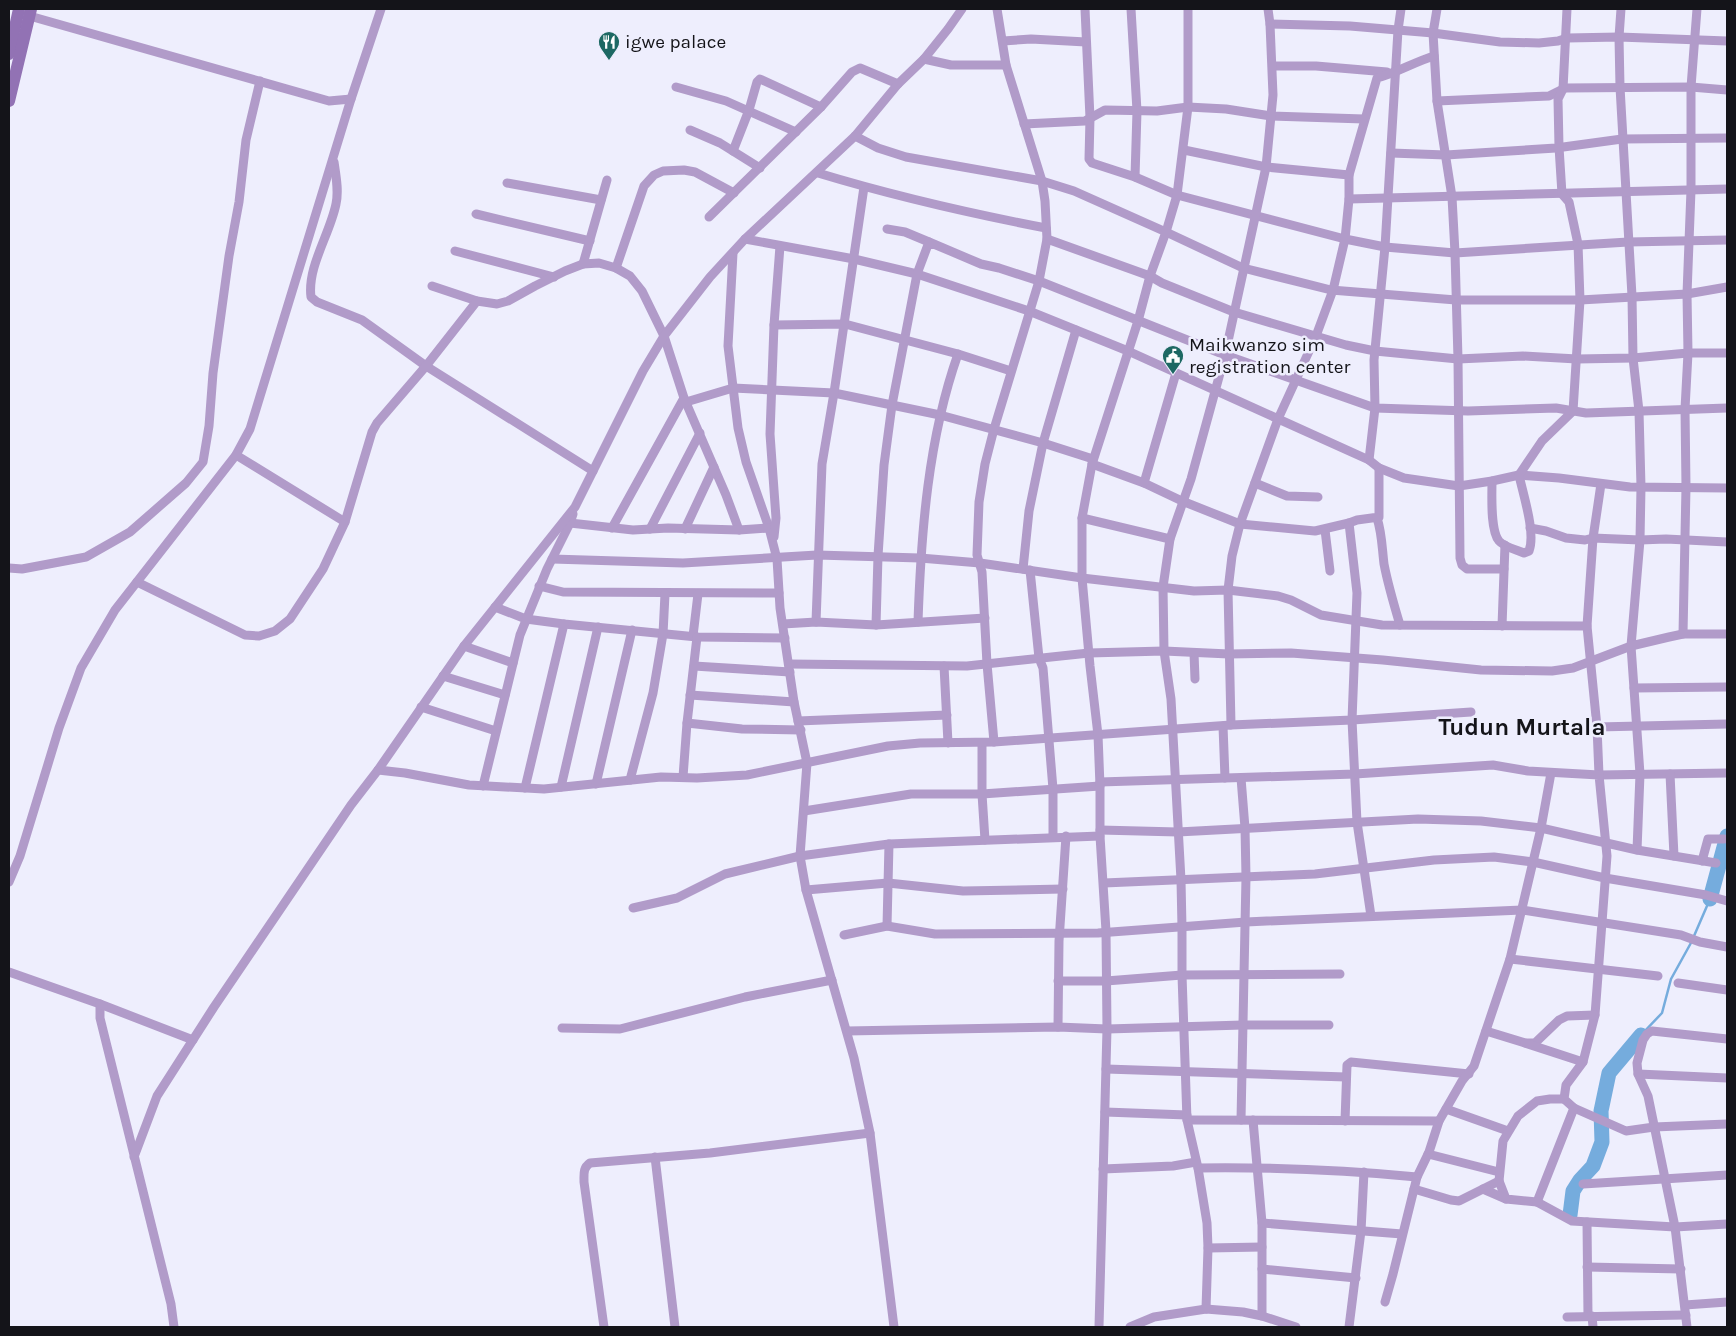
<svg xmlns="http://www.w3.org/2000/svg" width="1736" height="1336" font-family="Karla,sans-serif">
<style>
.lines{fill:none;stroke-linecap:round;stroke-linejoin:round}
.stream{stroke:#75acdd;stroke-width:2.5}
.river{stroke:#75acdd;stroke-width:15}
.minor{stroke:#b19bc9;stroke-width:9}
.secondary{stroke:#9272b4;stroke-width:12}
.labels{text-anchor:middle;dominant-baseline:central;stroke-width:5;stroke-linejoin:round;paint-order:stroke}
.poi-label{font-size:19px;fill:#141419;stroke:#eeeefd;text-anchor:start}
.district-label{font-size:24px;font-weight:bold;fill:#141419;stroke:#eeeefd}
</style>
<rect width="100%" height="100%" fill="#eeeefd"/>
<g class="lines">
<g class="stream">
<polyline points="1694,936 1710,899"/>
<polyline points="1641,1035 1662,1013 1671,979 1692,941"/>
</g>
<g class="river">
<polyline points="1710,899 1727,836"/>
<polyline points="1570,1215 1573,1191 1580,1180 1593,1166 1602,1142 1601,1111 1609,1073 1641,1035"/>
</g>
<g class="minor">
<polyline points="1085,9 1090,118 1089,159 1092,163 1135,177 1177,195 1345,239 1385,247 1455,253 1628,242 1727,240"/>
<polyline points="1131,9 1137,111 1135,177"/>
<polyline points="1437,9 1433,33 1437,101 1452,197 1455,253 1458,359 1460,558 1462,565 1467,569 1504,569"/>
<polyline points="1621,9 1619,37 1620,87 1632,296 1633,358 1639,411 1641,487 1640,540 1631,646 1640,774 1637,850"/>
<polyline points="26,15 329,101 351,99"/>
<polyline points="1270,24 1350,26 1433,33 1500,42 1539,43 1558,41 1567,38 1619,37 1727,41"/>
<polyline points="1003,41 1031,39 1086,42"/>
<polyline points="924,59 951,65 1006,65"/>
<polyline points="1273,66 1316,66 1387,72"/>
<polyline points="676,87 726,101 796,132"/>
<polyline points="1437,101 1549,96 1565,88 1691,87 1727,90"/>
<polyline points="1024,124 1085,121 1105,110 1157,111 1188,107 1226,109 1271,116 1364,119"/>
<polyline points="690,130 720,143 760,168"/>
<polyline points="855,136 878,148 906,157 1042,181 1074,191 1166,232 1243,268 1331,290 1456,300 1580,300 1687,294 1727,287"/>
<polyline points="1184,150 1266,167 1349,175"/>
<polyline points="733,151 749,110 757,82 760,79 821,107"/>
<polyline points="1391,153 1446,155 1556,148 1622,139 1727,138"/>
<path d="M334,162C336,176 339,191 336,204C330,234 307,267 311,297L317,302L362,320L426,366L593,471"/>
<path d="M818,173C894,196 968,213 1046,228"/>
<polyline points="507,183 601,200"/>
<polyline points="1349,199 1727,189"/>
<polyline points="476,214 590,241"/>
<polyline points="709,217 821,107 852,72 860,68 898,84"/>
<polyline points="887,229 905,232 929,242"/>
<polyline points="745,239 854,259 917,274 1029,311 1128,351 1369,460 1379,468 1404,478 1459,486 1492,481 1519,475 1559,478 1630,487 1727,488"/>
<polyline points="1047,239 1150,276 1162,283 1234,312 1346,345 1375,351 1458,359 1523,356 1577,359 1633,358 1688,353 1727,353"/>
<polyline points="455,251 554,277"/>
<polyline points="733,253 728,346 738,428 746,462 769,528 777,559 780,608 794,702 807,763 800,856 806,890 854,1058 870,1133 894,1327"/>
<polyline points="583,264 607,180"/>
<polyline points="616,268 644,186 654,175 663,171 684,170 695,172 734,193"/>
<polyline points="432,286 477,301 497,304 508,301 535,286 565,271 583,264 599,263 616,268 630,276 642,291 664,336 684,398 726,495 739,530"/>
<polyline points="774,325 845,324 958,354"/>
<polyline points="686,402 733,388 834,393 940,415 1043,443 1093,459"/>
<polyline points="236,455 345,522"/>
<polyline points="1369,460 1375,408 1374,360 1385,247 1398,30 1401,9"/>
<polyline points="1092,464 1144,483 1182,501 1240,524 1315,531 1349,523 1357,520 1379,517 1379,468"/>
<path d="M1492,481C1492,496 1490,530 1499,541C1504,547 1517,550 1524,553L1529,551C1536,533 1523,494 1519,475L1542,441L1573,411L1580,300L1578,244L1569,202L1562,194L1559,147L1558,99L1563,89L1567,9"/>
<polyline points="1144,483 1176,373"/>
<polyline points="1255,483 1287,496 1318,497"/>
<polyline points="1601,484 1593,538 1587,626 1597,727 1727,724"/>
<polyline points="1082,518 1170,539"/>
<path d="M1377,518C1382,533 1382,548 1384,564C1388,585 1394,605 1400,625"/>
<polyline points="570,523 633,530 668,528 739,530 769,528"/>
<polyline points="1349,523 1357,593 1352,720 1357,822 1371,916"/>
<polyline points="612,528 684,398"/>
<polyline points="1530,528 1546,531 1566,538 1585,540 1593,538 1640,540 1666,539 1727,542"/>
<polyline points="650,529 700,433"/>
<polyline points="685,529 714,467"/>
<polyline points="1325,530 1330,571"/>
<polyline points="774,537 776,518 770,434 774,325 780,246"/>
<polyline points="552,559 683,563 817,555 920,558 980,563 1082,578 1194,591 1228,590 1278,596 1291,600 1321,615 1382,625 1587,626"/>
<polyline points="9,568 22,569 86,557 130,532 186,483 203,462 209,426 213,373 229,256 239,202 246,140 260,81"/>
<polyline points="1023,569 1029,511 1043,443 1076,330"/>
<polyline points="1030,570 1039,658 1043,668 1053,789 1053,837"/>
<polyline points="137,582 245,635 259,636 275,631 290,619 323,569 345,522 372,432 377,423 426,366 477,301"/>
<polyline points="539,586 563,592 779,593"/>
<polyline points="495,607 526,619 564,624 697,637 785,638"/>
<polyline points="816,622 822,464 834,393 864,187"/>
<path d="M918,622C921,533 928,439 958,354L1011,371"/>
<polyline points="783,624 816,622 876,625 985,618"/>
<polyline points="876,625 878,556 884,465 892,405 917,274 929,242 981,264 999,268 1039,281 1225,355 1375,408 1468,411 1556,408 1586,413 1727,408"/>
<polyline points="1502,626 1505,545"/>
<polyline points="1683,634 1686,487 1685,409 1688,353 1687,294 1691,190 1691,87 1697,9"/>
<polyline points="693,636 698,594"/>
<polyline points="464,646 513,663"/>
<polyline points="1194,653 1195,679"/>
<polyline points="789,664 967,666 1089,653 1164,651 1229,654 1291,653 1383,660 1481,670 1552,671 1573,668 1631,646 1669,637 1683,634 1727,634"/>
<polyline points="694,666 790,672"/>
<polyline points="944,666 948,743"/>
<polyline points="443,676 505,695"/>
<polyline points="1634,688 1727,687"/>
<polyline points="690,695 794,702"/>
<polyline points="421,707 496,731"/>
<polyline points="798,721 947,715"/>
<polyline points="687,723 742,729 801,730"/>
<path d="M1231,725L1228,590L1232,556L1240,524L1278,419L1316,336L1333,290L1345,239L1349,199V175L1377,78C1397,73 1414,62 1434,56"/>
<polyline points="1223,726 1225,778"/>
<polyline points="1597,727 1599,775 1727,773"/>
<polyline points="994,742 987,664 982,572 977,555 979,502 985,464 994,429 1039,281 1047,239 1045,201 1042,181 1006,65 997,9"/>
<polyline points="982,743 982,794 985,840"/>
<polyline points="378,770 405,773 469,785 544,789 661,777 697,778 747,775 888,746 920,743 994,742 1231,725 1352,720 1471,712"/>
<polyline points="1670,774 1674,856"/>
<polyline points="683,777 687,723 697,637"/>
<polyline points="630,780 653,693 663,634 665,594"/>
<polyline points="1100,782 1355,774 1493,765 1528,771 1599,775 1607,856 1595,1015 1583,1062"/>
<polyline points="596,784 632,630"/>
<polyline points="483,786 520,635 547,569 570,523 573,514"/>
<polyline points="561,787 598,627"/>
<polyline points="525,788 564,624"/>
<polyline points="804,811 911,794 982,794 1100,786"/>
<polyline points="1100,830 1178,832 1418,819 1481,821 1541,828 1637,850 1716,863"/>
<polyline points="1702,861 1708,839 1724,839"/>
<polyline points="9,882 20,856 59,728 81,668 115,610 236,455 250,429 351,99 381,9"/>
<polyline points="1104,883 1315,874 1434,860 1494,857 1533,862 1605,878 1706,895 1727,901"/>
<polyline points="806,890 888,883 963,891 1063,889"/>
<polyline points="633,908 677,898 725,874 800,856 889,844 1100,836"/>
<polyline points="887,926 889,844"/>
<polyline points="844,935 887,926 935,934 1098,933 1246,922 1522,910 1681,935 1700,942 1727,947"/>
<polyline points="1510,959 1658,976"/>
<polyline points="9,972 100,1004 100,1018 171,1304 174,1327"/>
<polyline points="1058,981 1106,981 1182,975 1340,974"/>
<polyline points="1678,983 1727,990"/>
<polyline points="100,1004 193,1040"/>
<polyline points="1058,1027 1059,941 1066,836"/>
<polyline points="562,1028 620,1029 745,997 832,980"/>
<polyline points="847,1031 1058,1027 1107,1029 1243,1025 1329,1025"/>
<polyline points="1486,1031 1525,1043 1535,1043 1559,1020 1567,1016 1595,1015"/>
<polyline points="1525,1043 1583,1062 1566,1085 1564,1099 1574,1108 1626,1131 1654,1127 1727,1124"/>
<polyline points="1106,1069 1346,1077"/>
<polyline points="1638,1074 1727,1078"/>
<polyline points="1446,1109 1508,1131"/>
<polyline points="1105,1112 1187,1115"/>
<polyline points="1187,1120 1439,1121"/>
<polyline points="1241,1120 1246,877 1245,828 1241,778"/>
<polyline points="1253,1120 1262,1223 1262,1316"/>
<polyline points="1345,1121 1347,1065 1351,1062 1469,1074"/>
<polyline points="1428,1154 1499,1172"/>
<polyline points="134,1157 157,1096 214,1007 351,805 378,770 464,646 575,507 643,371 664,336 710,277 745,239 855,136 898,84 924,59 948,29 962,9"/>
<polyline points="655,1157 675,1327"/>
<path d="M1198,1168C1271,1167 1344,1170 1417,1177"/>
<polyline points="1103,1169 1173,1166 1196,1162"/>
<polyline points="1499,1181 1503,1141 1518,1116 1537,1101 1550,1099 1564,1099"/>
<polyline points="1583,1184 1727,1175"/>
<polyline points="1414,1189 1451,1200 1459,1201 1499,1181 1506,1199 1537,1202 1574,1108"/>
<polyline points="1483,1189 1506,1199"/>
<polyline points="1537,1202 1572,1221 1675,1227 1727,1224"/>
<polyline points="1587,1222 1588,1316"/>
<polyline points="1262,1223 1402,1234"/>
<polyline points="1208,1248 1262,1247"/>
<polyline points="1587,1267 1681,1269"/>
<polyline points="1262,1269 1356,1278"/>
<polyline points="1385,1302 1393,1274 1417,1177 1429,1152 1439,1121 1462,1081 1474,1066 1510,959 1541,828 1551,773"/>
<polyline points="1685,1305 1727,1302"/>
<polyline points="1206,1309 1208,1248 1207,1223 1198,1168 1187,1120 1182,975 1182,928 1181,880 1171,699 1164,651 1163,587 1170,539 1191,479 1225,355 1266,167 1273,95 1270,24 1268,9"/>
<polyline points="1592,1316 1593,1327"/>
<polyline points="1567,1317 1686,1315"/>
<path d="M604,1327L584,1182C584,1173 583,1168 590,1163L710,1153L870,1133"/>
<polyline points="1099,1327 1107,1029 1106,931 1100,836 1100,786 1098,735 1090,666 1082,578 1082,518 1092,464 1138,321 1150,276 1166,232 1177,195 1188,107 1188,9"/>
<polyline points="1130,1327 1154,1317 1206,1309 1243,1312 1262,1316 1296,1327"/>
<polyline points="1349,1327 1361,1231 1364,1172"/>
<polyline points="1687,1327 1675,1227 1648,1096 1638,1074 1637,1063 1643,1040 1647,1034 1652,1031 1727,1039"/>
</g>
<g class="secondary">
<polyline points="9,54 19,9"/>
<polyline points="9,101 31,9"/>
</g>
</g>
<defs>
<g id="restaurant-pin" transform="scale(1.125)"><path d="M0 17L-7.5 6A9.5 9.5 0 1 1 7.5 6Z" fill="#1d6863" stroke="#eeeefd"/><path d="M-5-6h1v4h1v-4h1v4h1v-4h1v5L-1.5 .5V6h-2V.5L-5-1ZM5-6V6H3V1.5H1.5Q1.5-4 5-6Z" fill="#fff"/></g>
<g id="civic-pin" transform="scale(1.125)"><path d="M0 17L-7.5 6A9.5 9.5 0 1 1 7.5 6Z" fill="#1d6863" stroke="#eeeefd"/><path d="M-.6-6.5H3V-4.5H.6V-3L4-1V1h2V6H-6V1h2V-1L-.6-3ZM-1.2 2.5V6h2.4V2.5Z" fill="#fff"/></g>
</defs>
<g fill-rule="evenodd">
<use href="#restaurant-pin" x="609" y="42"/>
<use href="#civic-pin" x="1173" y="356"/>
</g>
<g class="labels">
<g class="poi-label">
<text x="625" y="42">igwe palace</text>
<text x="1189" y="345">Maikwanzo sim<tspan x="1189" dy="22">registration center</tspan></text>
</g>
<g class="district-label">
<text x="1522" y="727">Tudun Murtala</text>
</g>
</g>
<rect width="1736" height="1336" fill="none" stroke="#141419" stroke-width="20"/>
</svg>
